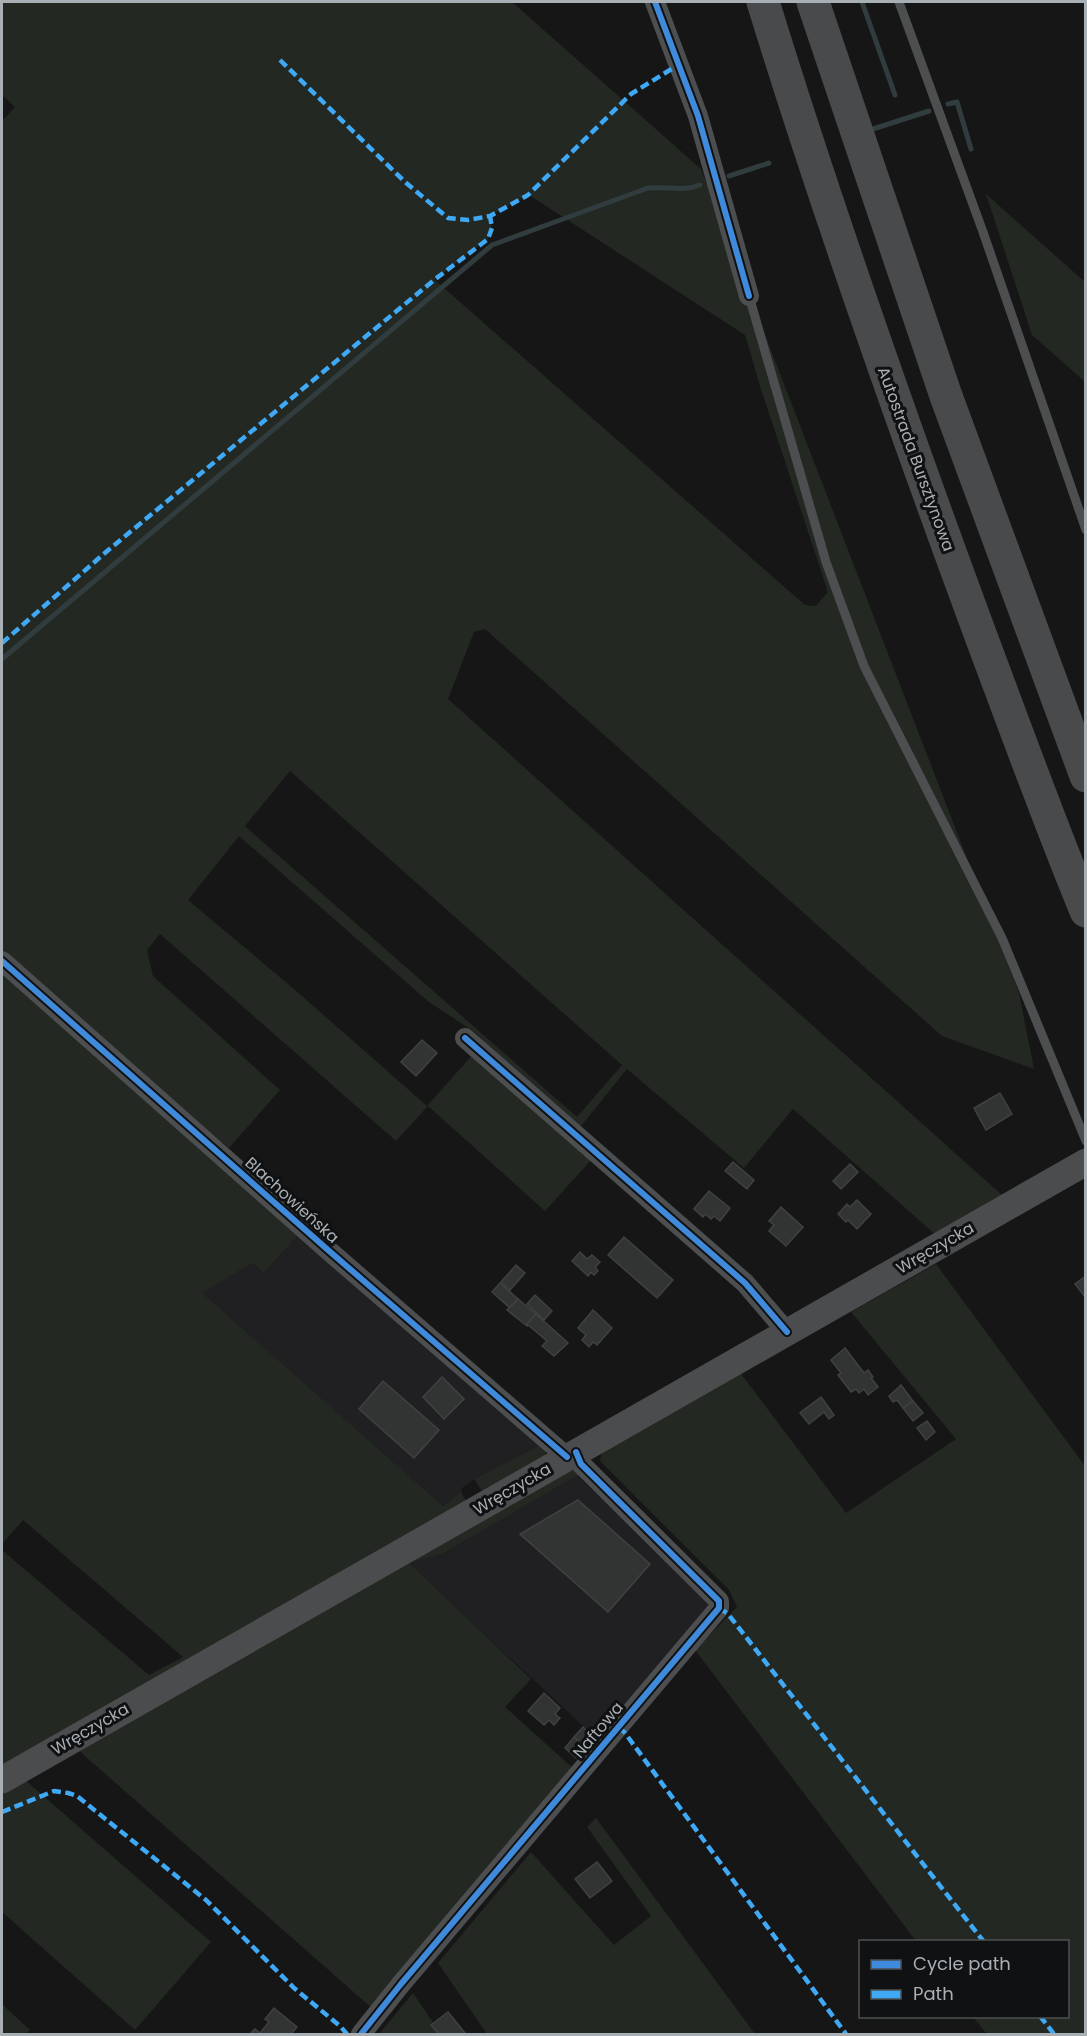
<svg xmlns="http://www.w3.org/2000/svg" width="1087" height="2036" font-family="Poppins,sans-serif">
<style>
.built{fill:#202022}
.green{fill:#232822;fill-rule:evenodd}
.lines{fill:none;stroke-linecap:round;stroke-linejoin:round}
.stream{stroke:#313c3e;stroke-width:5}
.building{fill:#323333;stroke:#3f4142;stroke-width:1.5}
.lane{stroke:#4c4e4f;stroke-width:9}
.street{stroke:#4c4e4f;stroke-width:20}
.secondary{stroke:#4b4c4d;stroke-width:27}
.highway{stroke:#494a4c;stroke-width:33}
.quiet{stroke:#3fa9f5;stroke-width:4.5;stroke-dasharray:9 4.5;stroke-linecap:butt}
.cycleway-casing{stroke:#101112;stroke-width:10}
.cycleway{stroke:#408adc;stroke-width:6}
.labels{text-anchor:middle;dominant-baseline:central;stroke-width:6;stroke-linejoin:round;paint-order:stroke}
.street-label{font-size:16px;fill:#a9b0b5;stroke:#101112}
</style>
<rect width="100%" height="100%" fill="#161616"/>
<g class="built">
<polygon points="299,1234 540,1445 474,1479 462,1488 461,1492 443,1506 201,1293 252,1263 264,1273"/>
<polygon points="576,1475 645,1539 711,1604 597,1739 408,1563 442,1554"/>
</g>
<g class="green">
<path d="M2,2H512L701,169L1019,993L1034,1069L942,1036L485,629L474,632L448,699L1012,1204L944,1242L793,1109L744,1168L627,1069L577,1131L500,1062L484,1041L473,1031L429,1002L239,836L188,900L294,989L427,1106L475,1052L595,1156L545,1211L428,1106L396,1141L160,934L147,950L153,976L280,1090L229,1148L73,1018L2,953V121L15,107L2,95ZM529,195L745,335L760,386L828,592L816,606L805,605L435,280L488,239L492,228L490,216ZM290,771L622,1065L577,1117L245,826Z"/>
<polygon points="986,194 1085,282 1085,382 1032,335"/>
<polygon points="2,968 299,1234 264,1273 252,1263 202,1293 443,1506 461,1492 466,1501 2,1771 2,1550 149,1675 183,1657 23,1520 2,1544"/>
<polygon points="936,1264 1085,1466 1085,2034 987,2034 973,2017 1068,2016 1068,1942 916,1941 695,1650 737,1607 729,1590 600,1461 602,1451 739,1371 846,1513 956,1439 851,1312"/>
<polygon points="540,1445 546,1448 545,1457 482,1491 474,1479"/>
<polygon points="567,1470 576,1471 579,1476 576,1476 442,1554 409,1563 531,1679 505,1707 575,1770 374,2010 77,1749 24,1779 211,1942 135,2030 2,1912 2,1789"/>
<polygon points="596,1818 755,2034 487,2034 438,1963 531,1852 614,1945 651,1916 587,1827"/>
<polygon points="413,1993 441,2034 379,2034"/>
<polygon points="2,2004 30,2030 25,2034 2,2034"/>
</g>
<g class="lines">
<g class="stream">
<polyline points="862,2 895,95"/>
<polyline points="948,104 957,102 971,149"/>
<polyline points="873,129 929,111"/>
<polyline points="729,176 769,163"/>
<path d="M2,659L492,245L648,188C665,186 683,192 700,185"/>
</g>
</g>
<g class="building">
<polygon points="422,1040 437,1053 416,1076 401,1062"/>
<polygon points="1000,1093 1012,1114 986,1130 974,1108"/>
<polygon points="733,1162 754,1180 747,1189 725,1171"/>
<polygon points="850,1164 858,1172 841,1189 833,1181"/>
<polygon points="709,1191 730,1208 720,1221 714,1216 711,1219 705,1214 703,1217 694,1209"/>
<polygon points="857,1200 871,1214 857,1229 848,1220 846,1222 838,1214 847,1204 850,1207"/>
<polygon points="781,1207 803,1227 786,1246 769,1231 774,1225 769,1221"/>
<polygon points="624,1237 673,1280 657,1298 608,1255"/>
<polygon points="580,1252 587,1259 592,1255 600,1262 595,1267 598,1271 594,1275 591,1272 588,1276 572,1261"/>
<polygon points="516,1265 525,1273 510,1290 501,1282"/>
<polygon points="1086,1276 1086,1298 1075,1284"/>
<polygon points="500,1283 518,1299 510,1308 492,1292"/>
<polygon points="535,1295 552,1311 544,1320 527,1304"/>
<polygon points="518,1299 536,1314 527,1326 507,1310"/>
<polygon points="593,1310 612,1328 597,1345 593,1342 589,1347 582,1340 586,1335 578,1328"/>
<polygon points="536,1314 568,1343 554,1356 542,1346 547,1341 527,1324"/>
<polygon points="845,1348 864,1373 868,1370 873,1377 871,1378 878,1387 868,1395 864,1389 859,1393 856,1389 851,1392 838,1375 841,1373 831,1360"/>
<polygon points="442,1377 464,1399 444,1419 423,1397"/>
<polygon points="383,1381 439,1430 414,1458 359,1409"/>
<polygon points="901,1385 913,1401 903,1408 897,1400 893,1402 889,1396"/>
<polygon points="821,1397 834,1415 829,1419 824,1412 809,1424 800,1413"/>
<polygon points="913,1401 923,1413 913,1421 903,1408"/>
<polygon points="927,1421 935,1432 926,1440 917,1428"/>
<polygon points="578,1500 650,1564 608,1612 520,1534"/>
<polygon points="544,1693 560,1708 555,1714 560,1718 554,1725 549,1720 544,1725 528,1711"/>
<polygon points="583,1727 594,1737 586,1747 574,1737"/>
<polygon points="574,1737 585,1747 576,1758 565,1748"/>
<polygon points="597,1862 612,1881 590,1898 575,1879"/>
<polygon points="274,2008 297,2027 291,2034 250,2034 255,2029 260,2033 269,2022 265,2019"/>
<polygon points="448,2012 465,2033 463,2034 439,2034 431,2025"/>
</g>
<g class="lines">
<g class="lane">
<polyline points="899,2 983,232 1086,530"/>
<polyline points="749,296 826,562 864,666 1002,938 1086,1141"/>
</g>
<g class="street">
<polyline points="655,2 698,116 749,296"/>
<polyline points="2,961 328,1250 567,1457"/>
<polyline points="465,1038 745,1283 787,1332"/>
<polyline points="361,2034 401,1984 719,1608 719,1601 581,1464 576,1452"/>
</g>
<polyline class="secondary" points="2,1780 1086,1162"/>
<g class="highway">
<path d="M763,2C829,216 904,428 982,639C1016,730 1049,821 1086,911"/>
<polyline points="813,2 946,396 1086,776"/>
</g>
<g class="quiet">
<polyline points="280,60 405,182 448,218 468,220 490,216 528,195 631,94 678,65"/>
<polyline points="2,643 106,552 434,280 488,239 492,228 490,216"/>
<polyline points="719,1608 728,1614 984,1942"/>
<polyline points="619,1727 625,1733 846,2034"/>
<polyline points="2,1812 54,1791 68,1793 77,1796 206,1900 294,1988 340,2026 347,2034"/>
<polyline points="1040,2016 1054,2034"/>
</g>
<g class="cycleway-casing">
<g id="cycleway">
<polyline points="655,2 698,116 749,296"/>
<polyline points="2,961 328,1250 567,1457"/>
<polyline points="465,1038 745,1283 787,1332"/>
<polyline points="361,2034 401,1984 719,1608 719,1601 581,1464 576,1452"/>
</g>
</g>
<use href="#cycleway" class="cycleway"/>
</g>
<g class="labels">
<g class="street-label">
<text transform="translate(916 459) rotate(70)">Autostrada Bursztynowa</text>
<text transform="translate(292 1200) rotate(42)">Blachowieńska</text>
<text transform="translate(935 1248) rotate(-30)">Wręczycka</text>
<text transform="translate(512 1489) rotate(-30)">Wręczycka</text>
<text transform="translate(90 1729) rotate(-30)">Wręczycka</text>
<text transform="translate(598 1730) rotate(-50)">Naftowa</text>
</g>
</g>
<rect width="1087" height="2036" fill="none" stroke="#a9b0b5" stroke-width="6"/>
<rect x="859" y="1940" width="210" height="78" fill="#101112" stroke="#4d5153" stroke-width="1.5"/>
<rect x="871" y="1960" width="30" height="9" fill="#408adc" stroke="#4d5153" stroke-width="1.5"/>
<text x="913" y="1970" font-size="18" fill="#a9b0b5">Cycle path</text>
<rect x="871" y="1990" width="30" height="9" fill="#3fa9f5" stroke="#4d5153" stroke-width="1.5"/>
<text x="913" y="2000" font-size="18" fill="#a9b0b5">Path</text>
</svg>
